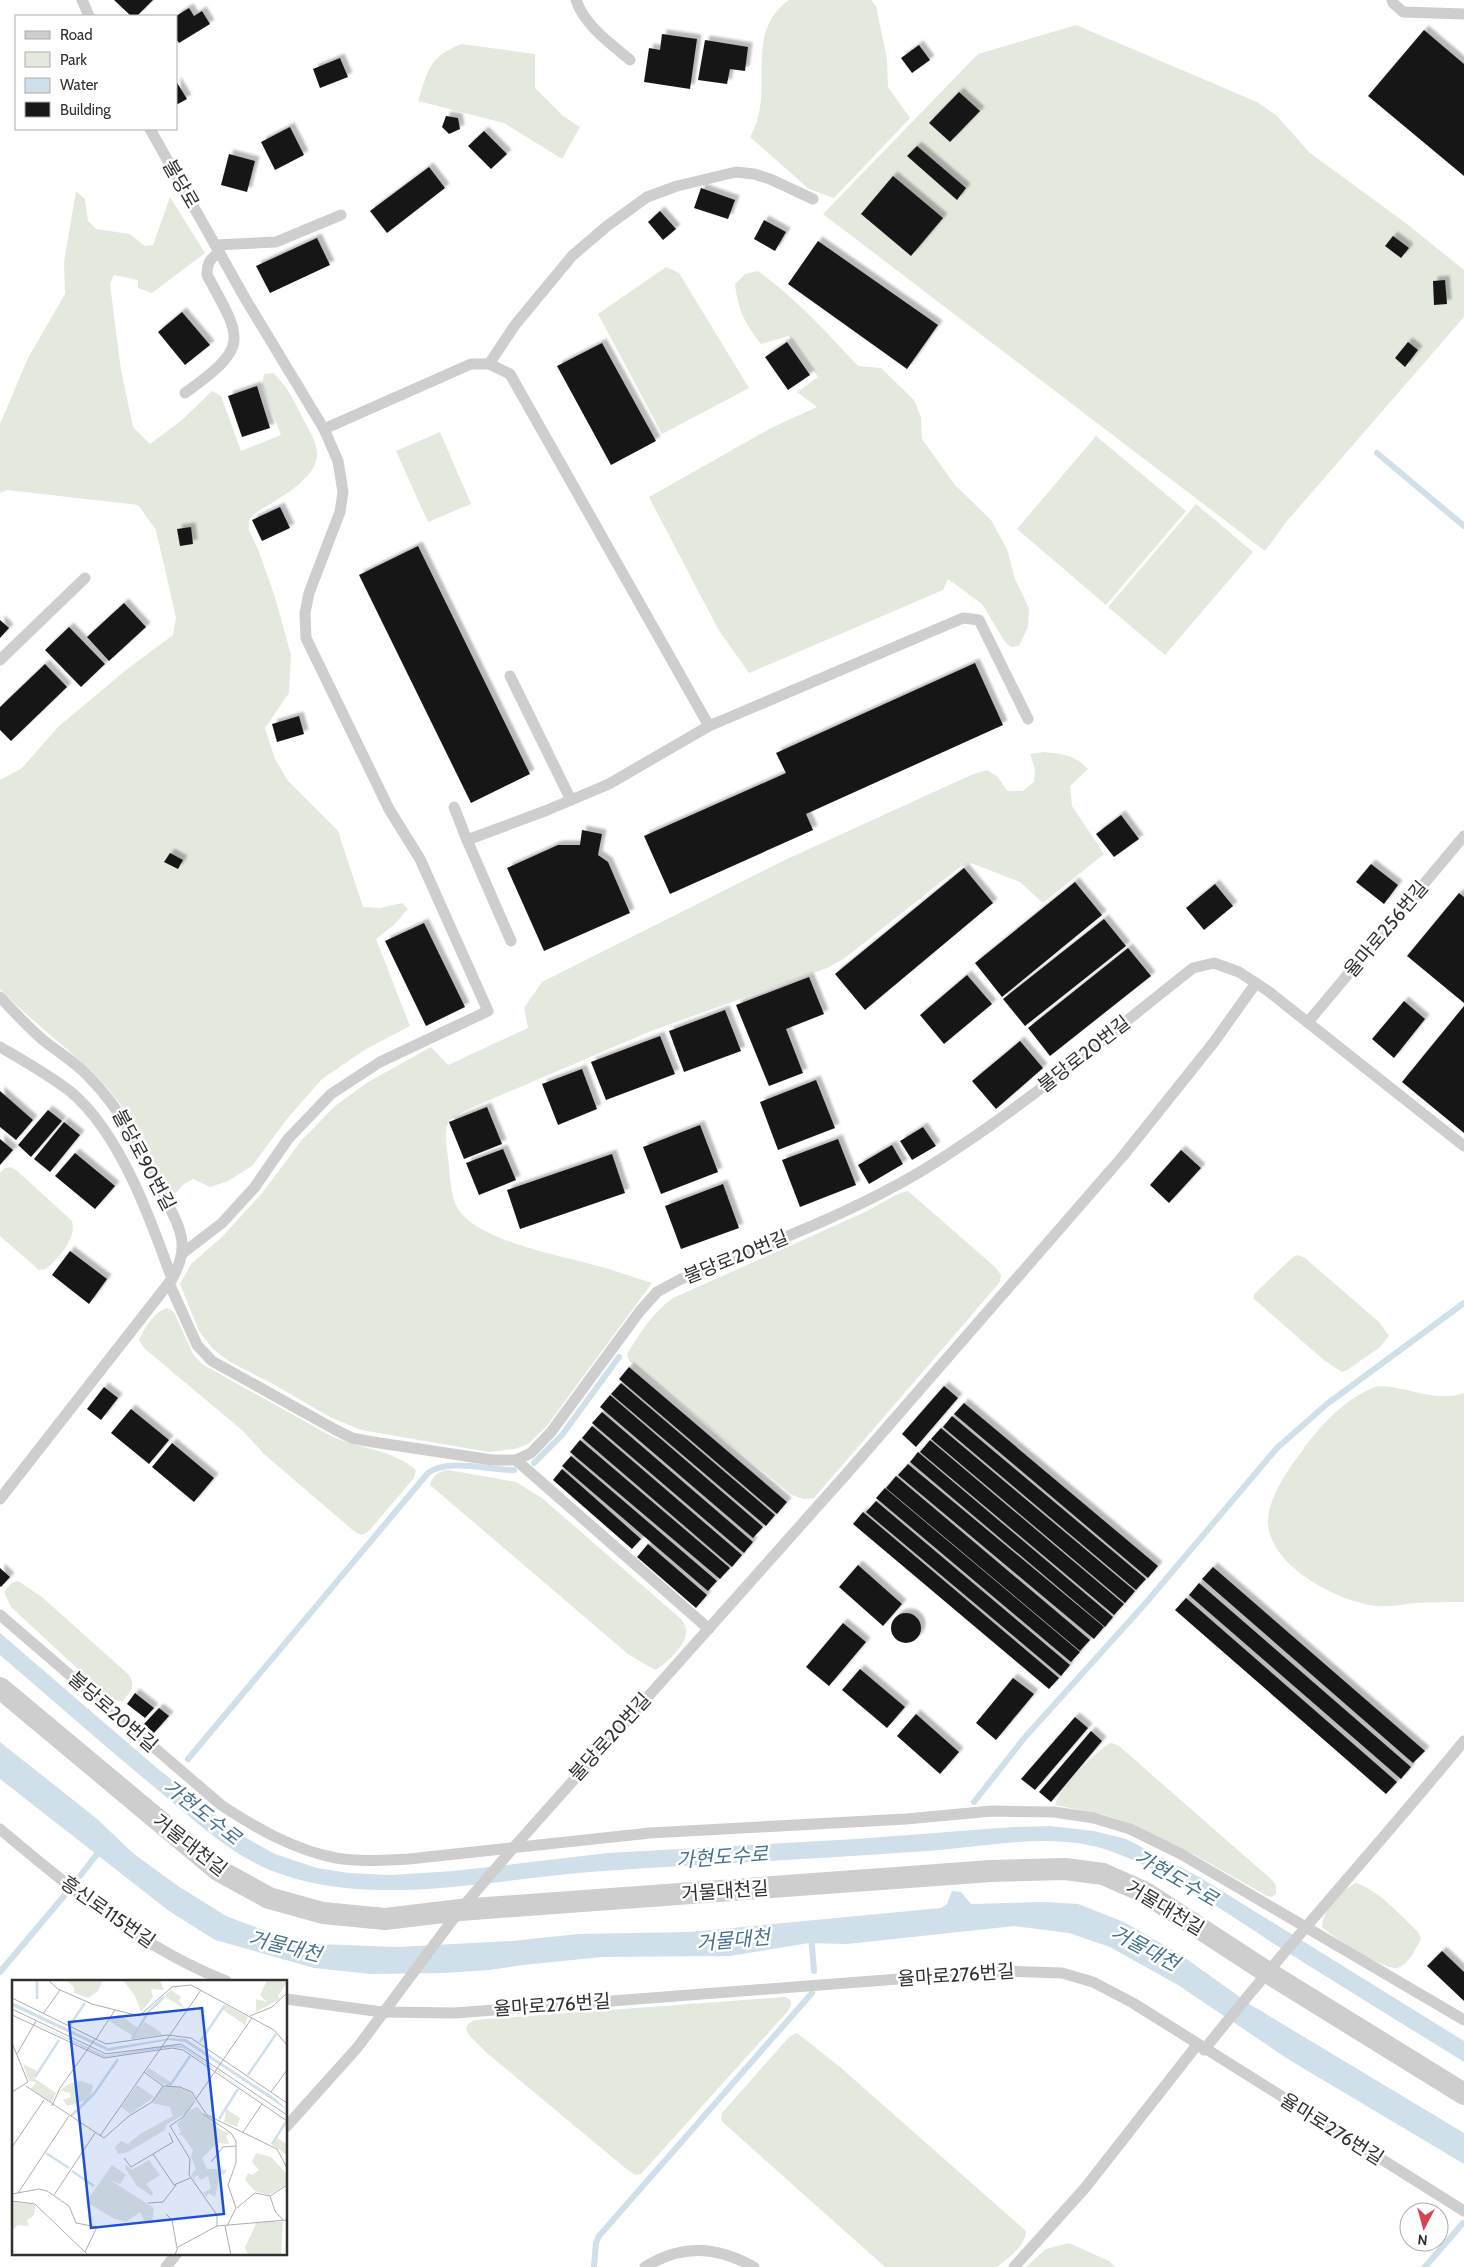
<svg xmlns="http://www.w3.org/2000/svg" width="1464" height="2267" font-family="Cabin,'Noto Sans KR',sans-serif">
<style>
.green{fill:#e4e9de}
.water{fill:#cfe0ea}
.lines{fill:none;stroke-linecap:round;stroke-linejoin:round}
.stream{stroke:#cfe0ea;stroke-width:6}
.building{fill:#181818;filter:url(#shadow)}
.service{stroke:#cecece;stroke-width:11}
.minor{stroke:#cecece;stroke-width:22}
.labels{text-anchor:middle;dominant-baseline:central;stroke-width:5;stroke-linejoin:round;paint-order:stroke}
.street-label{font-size:19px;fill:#313131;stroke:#fff}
.water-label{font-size:20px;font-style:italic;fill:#46728c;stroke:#fff}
.inset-river{fill:none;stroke:#cfe0ea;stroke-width:2.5}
.inset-road{fill:none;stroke:#adadad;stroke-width:1}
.view{fill:#1d4ed8;fill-opacity:0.15;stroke:#1d4ed8;stroke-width:2.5}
.inset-edge{fill:none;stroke:#313131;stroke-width:2.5}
</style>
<defs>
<filter id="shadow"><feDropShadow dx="4.5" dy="-4.5" stdDeviation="1" flood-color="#0004"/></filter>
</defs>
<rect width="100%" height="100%" fill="#fff"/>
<g class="green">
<path d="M789,0H871L876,6L887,59L888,87L910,118L834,198L809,189L750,137C777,93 741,34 789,0Z"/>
<polygon points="1076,25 1257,102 1276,115 1310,153 1407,224 1464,270 1464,317 1287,521 1265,551 823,214 978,54"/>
<path d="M461,44L535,54V88L563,116L580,127L562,159L504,123L418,101C429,69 428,58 461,44Z"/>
<path d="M76,191L85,199L88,221L96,229L130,234L145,246L153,245L170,197L205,253L152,293L138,288V280L114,275L110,284L121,370L133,427L150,444L182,420L212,391L221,396L241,451L281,435L262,385L264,374L273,373C287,385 294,401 302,417C308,428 318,443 317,456C315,481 274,501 254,514L249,520V530L259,552L274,594L291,655L289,693L265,728L275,759L288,781L338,831L363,907L380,908L402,903L408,909L394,925L376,939L410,1026L366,1049L322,1079L287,1119L252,1166L228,1181L210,1187L193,1179L184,1184L176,1193L168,1188C150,1155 134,1119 109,1090C77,1053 34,1025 0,989V780L22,768L58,727L126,670L173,635L176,618L156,530L138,505L7,490L0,493V424L28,358L65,294L64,262Z"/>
<polygon points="666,267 679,273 749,388 662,434 598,314"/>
<path d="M758,271C796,298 826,332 858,366L881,368L914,400L921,417L922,439L955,485L991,520L1007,549L1015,579L1029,608L1028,627L1019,646L1011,647L1005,642L982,604L948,579L943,590L749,673L718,629L649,497L773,427L817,407L797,392L818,377L789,336L761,344C745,323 738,311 735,284L745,274Z"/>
<polygon points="440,432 471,504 428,522 396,451"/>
<polygon points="1096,436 1186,511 1106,605 1017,529"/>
<polygon points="1196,504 1253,552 1165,655 1108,607"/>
<path d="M1044,752C1062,754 1076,755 1088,769L1070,786L1072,806L1104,854L1043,903L1020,882L971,863L960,867L845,958L827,968L651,1031L478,1105C444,1120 443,1121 448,1158C450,1172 450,1190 455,1203C469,1240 560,1255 594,1265C614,1270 633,1277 652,1283L546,1427L528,1444L515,1449L489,1452L361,1430L330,1417L273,1384L230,1362L213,1349L199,1331L180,1284L191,1264L222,1237L263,1192L301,1141L335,1106L368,1082L431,1047L448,1065L528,1028L524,1008L542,982L785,860L971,775L987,770L998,777L1007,791H1023L1034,782L1035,769L1030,754Z"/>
<path d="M10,1167L16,1170L72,1221C77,1238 58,1259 46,1269L39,1270L0,1236V1173L5,1168Z"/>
<path d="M908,1191L995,1267L1001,1275L1000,1282L814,1498L804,1499L792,1495L629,1361L627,1354C640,1333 652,1313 673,1298L863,1213L900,1193Z"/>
<polygon points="1298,1255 1305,1258 1379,1322 1389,1336 1379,1348 1347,1370 1342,1372 1325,1361 1253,1298 1255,1293 1293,1257"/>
<path d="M167,1308L174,1312L193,1354L202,1364L331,1436C359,1449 392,1449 416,1470L414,1478L368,1532L362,1535L355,1532L264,1454L243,1431L144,1348L139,1340C145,1327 154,1312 167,1308Z"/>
<path d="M1378,1386C1407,1386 1434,1403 1464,1393V1602C1448,1602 1431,1602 1415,1603C1400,1605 1384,1608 1369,1605C1332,1598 1267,1564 1268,1520C1269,1498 1286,1472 1299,1455C1318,1428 1345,1397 1378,1386Z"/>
<path d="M449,1470L516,1482L542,1498L681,1619C684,1624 687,1627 686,1634C685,1646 665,1665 655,1670L628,1654L430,1485C432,1476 439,1471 449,1470Z"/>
<path d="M18,1581L42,1597L129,1675C136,1686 131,1691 123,1701H118L106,1695L11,1607L4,1592L11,1583Z"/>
<path d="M1112,1743L1119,1746L1273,1881L1276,1886V1894L1272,1897L1267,1896L1195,1855L1129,1823L1105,1815L1055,1805C1056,1794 1101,1744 1112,1743Z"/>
<path d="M1356,1883C1380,1891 1400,1915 1418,1932L1421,1939C1416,1948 1408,1966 1397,1968C1386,1971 1331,1936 1322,1927C1322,1911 1342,1889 1356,1883Z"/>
<polygon points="785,1997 791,2000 791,2005 788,2011 641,2174 635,2175 624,2167 488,2054 469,2035 466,2029 468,2024 474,2020"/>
<path d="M797,2033L840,2067L1026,2231C1025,2247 1009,2257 997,2267H885L726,2125L721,2120L722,2113L789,2037Z"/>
<polygon points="1069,2243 1109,2261 1115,2267 1026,2267 1046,2249"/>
</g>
<g class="water">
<path d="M0,1633L157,1768L237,1833L275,1854L317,1868L349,1873L390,1875L454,1871L608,1853L856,1839L1013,1827L1049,1826L1094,1831L1126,1839L1201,1878L1464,2041V2062C1403,2024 1341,1986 1279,1947C1228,1914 1148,1857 1088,1845C1036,1835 980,1847 927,1851C815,1859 702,1864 590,1872C486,1880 361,1911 263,1867C224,1849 192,1818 159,1791C105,1747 53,1700 0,1655Z"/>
<polygon points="0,1742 96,1818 134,1854 178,1886 226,1916 271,1933 318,1944 397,1947 512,1941 578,1934 690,1932 941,1908 947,1904 952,1891 961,1892 971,1904 1044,1902 1078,1904 1124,1922 1181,1955 1251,2005 1464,2133 1464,2164 1291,2061 1178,1985 1110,1947 1069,1933 1015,1926 847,1944 809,1943 730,1956 602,1957 523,1965 489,1970 445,1973 371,1974 314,1968 215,1940 169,1911 0,1779"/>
</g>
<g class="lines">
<g class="stream">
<polyline points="1377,453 1464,526"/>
<polyline points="534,1463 562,1435 619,1357"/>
<path d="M188,1759L428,1473C448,1458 489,1470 514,1470"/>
<polyline points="974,1802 1026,1736 1144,1605 1277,1448 1327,1404 1464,1303"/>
<polyline points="80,1876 101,1849"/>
<polyline points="811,1935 814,1971"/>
<polyline points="0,1972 64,1896"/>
<polyline points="594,2267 596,2243 599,2236 812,1993"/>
<polyline points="1425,2267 1463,2223"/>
</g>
</g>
<g class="building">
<polygon points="114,0 153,0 137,16 131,16"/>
<polygon points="189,8 194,16 202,11 210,24 179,43 176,39 176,16"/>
<polygon points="1424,30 1464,64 1464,176 1368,96"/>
<polygon points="662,34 697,39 690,89 644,82 649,48 660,50"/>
<polygon points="705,40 748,47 745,71 730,69 727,84 698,80"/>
<polygon points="919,45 930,60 912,73 901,58"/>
<polygon points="340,58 348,77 320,88 313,69"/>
<polygon points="176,81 187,99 176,105"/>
<polygon points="959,92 980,111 950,142 929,123"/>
<polygon points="446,116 458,118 460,129 449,134 442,127"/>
<polygon points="290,127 304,155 275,170 261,142"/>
<polygon points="484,131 507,154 491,169 468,146"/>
<polygon points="917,146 966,188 957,200 907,156"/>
<polygon points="229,154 255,161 247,192 221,185"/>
<polygon points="429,167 445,188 387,233 370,211"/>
<polygon points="893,176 943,218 911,256 861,214"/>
<polygon points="701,188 735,200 728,219 694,208"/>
<polygon points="660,211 676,229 663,240 648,222"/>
<polygon points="764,220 786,232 775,251 754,239"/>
<polygon points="1393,236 1409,248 1401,258 1385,246"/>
<polygon points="317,238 330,265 270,293 256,266"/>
<polygon points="818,241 938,325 907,369 788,284"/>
<polygon points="1445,280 1447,304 1434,305 1433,281"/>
<polygon points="182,312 210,345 185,365 158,332"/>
<polygon points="787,342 810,375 788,390 765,357"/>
<polygon points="1408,342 1418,350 1405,367 1395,358"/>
<polygon points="602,343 656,441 611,465 557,366"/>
<polygon points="257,386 270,428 242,437 228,396"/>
<polygon points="280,507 290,528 262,541 252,520"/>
<polygon points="191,527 193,544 180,546 177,529"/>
<polygon points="418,546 530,774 471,803 359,575"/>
<polygon points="124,603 146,627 109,661 87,637"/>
<polygon points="0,620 9,628 0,638"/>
<polygon points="69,627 105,664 81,687 45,650"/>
<polygon points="975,663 1003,725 806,814 813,830 670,894 644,836 786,773 776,753"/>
<polygon points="45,664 67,687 11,741 0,730 0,707"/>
<polygon points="299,716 304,734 277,742 272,724"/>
<polygon points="1121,815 1139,839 1114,857 1096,834"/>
<polygon points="582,830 602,834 598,855 608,862 630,913 544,951 507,868 558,845 580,845"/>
<polygon points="170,853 183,860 178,869 164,862"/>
<polygon points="1371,864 1398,885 1384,904 1356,882"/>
<polygon points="964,868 993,903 865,1010 835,974"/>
<polygon points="1075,882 1102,915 1002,997 975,963"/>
<polygon points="1215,884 1233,906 1204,930 1186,908"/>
<polygon points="1459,893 1464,897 1464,1003 1407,956"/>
<polygon points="1104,919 1126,946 1025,1026 1003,999"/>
<polygon points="424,923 465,1007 426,1026 385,941"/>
<polygon points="1128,948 1151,976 1050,1056 1028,1028"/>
<polygon points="967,975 992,1004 944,1044 920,1015"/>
<polygon points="809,977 824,1014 786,1029 803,1073 769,1086 736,1005"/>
<polygon points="1404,1001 1425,1019 1394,1058 1372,1039"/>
<polygon points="1464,1006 1464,1133 1402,1082"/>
<polygon points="725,1010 741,1051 684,1072 669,1031"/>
<polygon points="660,1036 675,1074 606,1100 591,1062"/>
<polygon points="1020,1041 1043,1068 996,1109 972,1081"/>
<polygon points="582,1069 597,1109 558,1125 542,1084"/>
<polygon points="816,1080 835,1128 778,1150 760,1102"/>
<polygon points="0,1091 33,1120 16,1140 0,1127"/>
<polygon points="487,1107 502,1144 464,1159 449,1122"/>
<polygon points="48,1110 62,1121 31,1157 18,1145"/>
<polygon points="64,1122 80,1135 50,1172 34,1159"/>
<polygon points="700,1125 718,1172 661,1194 643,1147"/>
<polygon points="923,1127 936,1146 912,1160 900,1141"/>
<polygon points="0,1139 13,1150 0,1165"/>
<polygon points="838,1139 856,1185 800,1207 782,1160"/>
<polygon points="892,1145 903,1164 869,1184 858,1165"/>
<polygon points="503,1149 516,1180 479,1195 466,1163"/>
<polygon points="1181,1150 1201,1168 1169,1203 1150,1185"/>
<polygon points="75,1153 115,1186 95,1209 55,1176"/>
<polygon points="612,1154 625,1193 520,1229 507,1190"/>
<polygon points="723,1184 739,1228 681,1249 665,1206"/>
<polygon points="70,1251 107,1279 89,1304 52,1275"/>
<polygon points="629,1367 787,1502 777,1514 619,1379"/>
<polygon points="621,1383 775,1515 766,1526 611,1394"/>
<polygon points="944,1386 958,1398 916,1447 902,1434"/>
<polygon points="104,1387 118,1398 101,1420 87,1409"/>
<polygon points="610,1395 763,1527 753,1538 600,1407"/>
<polygon points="964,1403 1158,1566 1148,1578 954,1414"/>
<polygon points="131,1409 169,1440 149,1464 111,1433"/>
<polygon points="602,1412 753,1542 744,1553 592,1423"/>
<polygon points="952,1416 1146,1579 1136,1590 943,1427"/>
<polygon points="592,1426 742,1555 732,1567 582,1438"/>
<polygon points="941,1428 1135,1591 1125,1603 931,1439"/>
<polygon points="580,1440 730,1568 720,1579 570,1452"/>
<polygon points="930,1440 1124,1604 1114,1615 920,1452"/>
<polygon points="172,1443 214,1478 194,1502 152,1467"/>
<polygon points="918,1452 1113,1617 1105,1627 910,1462"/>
<polygon points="571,1456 717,1581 708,1591 562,1466"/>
<polygon points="908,1464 1104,1627 1094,1639 898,1475"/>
<polygon points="562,1469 641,1539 632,1549 553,1480"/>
<polygon points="896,1476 1090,1640 1080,1651 886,1488"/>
<polygon points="885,1488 1080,1652 1071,1662 876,1498"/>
<polygon points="876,1501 1070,1665 1061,1676 866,1512"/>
<polygon points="863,1512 1059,1678 1049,1689 853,1524"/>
<polygon points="648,1544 707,1595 696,1608 637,1557"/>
<polygon points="858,1565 902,1604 883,1626 839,1587"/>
<polygon points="1213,1567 1425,1751 1413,1763 1202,1579"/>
<polygon points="0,1568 10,1577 1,1587 0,1586"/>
<polygon points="1199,1583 1411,1767 1401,1779 1189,1595"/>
<polygon points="1186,1598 1397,1782 1386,1794 1175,1610"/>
<circle cx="906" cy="1628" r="15"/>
<polygon points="843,1623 866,1642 829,1686 806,1667"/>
<polygon points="860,1669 905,1707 887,1728 842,1690"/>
<polygon points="1013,1678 1034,1694 996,1740 976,1723"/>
<polygon points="135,1693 154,1708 145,1718 127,1704"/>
<polygon points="159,1708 169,1716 154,1733 144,1724"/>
<polygon points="916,1714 959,1752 940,1774 897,1736"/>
<polygon points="1075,1717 1088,1728 1035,1790 1021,1779"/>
<polygon points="1091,1731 1102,1741 1051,1802 1039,1792"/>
<polygon points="1442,1951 1464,1972 1464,2001 1427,1966"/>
</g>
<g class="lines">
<g class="service">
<polyline points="82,0 89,16"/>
<path d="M576,0C585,26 610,43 630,60"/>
<polyline points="1392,0 1393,3 1403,12 1464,14"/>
<polyline points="150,129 246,300 324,429 338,461 343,492 340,512 309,593 305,613 306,638 389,809 420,859 488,1011 380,1062 331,1094 288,1139 254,1188 222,1223 183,1253"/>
<polyline points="215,245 276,242 341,215"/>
<polyline points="489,364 515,325 572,256 607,226 647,197 677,186 736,172 754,174 770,179 813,199"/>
<path d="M185,393C250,346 243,341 207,275C207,263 210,259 219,252"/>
<polyline points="324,429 471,364 489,364 510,374 709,726"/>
<polyline points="0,660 85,578"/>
<polyline points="510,676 571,800"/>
<polyline points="454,807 467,840"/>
<polyline points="511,941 467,840 545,811 609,784 709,726 963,618 979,620 1028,719"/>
<path d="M0,997C14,1012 28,1027 43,1040C58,1052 75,1062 88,1076C123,1111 142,1151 163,1194C179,1227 192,1244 172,1279"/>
<polyline points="1308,1022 1464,836"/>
<path d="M0,1047C24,1061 49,1075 71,1092C120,1133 151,1220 172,1279L0,1499"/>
<path d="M169,1283L197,1345L212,1361L334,1429L352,1438L367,1441L492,1460H516L531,1453L551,1432L640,1311L657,1292L679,1280C760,1247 844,1217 920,1172C1017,1113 1104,1038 1193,968L1214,963L1239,972L1268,991L1464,1146"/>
<polyline points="516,1460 709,1629"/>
<path d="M0,1615L221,1805C256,1828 294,1850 336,1858C360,1862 385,1860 409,1859L650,1833L906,1819L992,1811L1054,1812L1094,1818L1130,1829L1181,1854L1464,2020"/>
<path d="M0,1829C69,1887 141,1948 226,1981"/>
<polyline points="286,1999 382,2012 455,2013 1003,1971 1062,1973 1093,1982 1133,2003 1464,2211"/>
<path d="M1204,2050C1288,1944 1379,1845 1464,1741"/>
<polyline points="286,2127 357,2048 460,1910 514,1847 849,1471 1123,1156 1214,1042 1256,983"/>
<polyline points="166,2267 177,2253"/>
<path d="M645,2267C682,2244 716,2246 754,2267"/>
<polyline points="1014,2267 1085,2188 1197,2045"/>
</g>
<polyline class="minor" points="0,1688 218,1870 269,1898 323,1913 385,1919 460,1910 991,1871 1065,1869 1103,1874 1144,1892 1267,1972 1464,2094"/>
</g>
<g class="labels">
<g class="street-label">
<text transform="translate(181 184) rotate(60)">불당로</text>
<text transform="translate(1386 929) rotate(-50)">율마로256번길</text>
<text transform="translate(1084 1054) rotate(-38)">불당로20번길</text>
<text transform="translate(144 1160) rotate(62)">불당로90번길</text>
<text transform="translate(736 1257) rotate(-22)">불당로20번길</text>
<text transform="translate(113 1712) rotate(41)">불당로20번길</text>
<text transform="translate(610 1737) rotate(-48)">불당로20번길</text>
<text transform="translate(190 1845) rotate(38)">거물대천길</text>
<text transform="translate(725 1891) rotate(-4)">거물대천길</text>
<text transform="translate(1165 1908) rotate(31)">거물대천길</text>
<text transform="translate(108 1912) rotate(35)">흥신로115번길</text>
<text transform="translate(956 1975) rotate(-4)">율마로276번길</text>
<text transform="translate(552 2005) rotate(-4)">율마로276번길</text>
<text transform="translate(1332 2129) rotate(32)">율마로276번길</text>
</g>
<g class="water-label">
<text transform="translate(202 1812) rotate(38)">가현도수로</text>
<text transform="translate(722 1857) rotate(-4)">가현도수로</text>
<text transform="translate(1176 1878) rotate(30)">가현도수로</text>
<text transform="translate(733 1940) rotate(-5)">거물대천</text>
<text transform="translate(285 1946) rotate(14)">거물대천</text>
<text transform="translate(1145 1948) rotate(28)">거물대천</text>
</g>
</g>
<g transform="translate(12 1980)">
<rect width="275" height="275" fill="#fff"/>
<path d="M54,0H91L86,11L76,18L62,13V7ZM111,0H148L152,10L139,9L141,17L129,32L123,16ZM255,0L275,2L266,16L268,19L244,32V19L255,22L248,15ZM159,10L169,17L167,21L173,29L152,16ZM214,25L236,37L233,45L211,30ZM107,34L126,48L121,56L97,41ZM133,42L148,52L150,55L121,59ZM11,84L25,91L22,98L44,113L40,123L19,109L24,102L17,101ZM137,88L157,101L159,103L150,104L134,92ZM70,101L81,105L79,115L75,120L55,126L51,120L59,117L58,113L48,110L59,103ZM125,105L142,117L118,134L109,127ZM150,107H166L178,112L183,119L174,133L154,145L153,150L116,172L106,174L103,167L109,161L116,164L128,154L161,136L158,127L140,123ZM185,127L209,150L218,153L214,156L217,164L205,163L190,178L195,189H207L209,185L210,189L215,190L212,195L208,194L203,217L196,213L195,217L191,213L199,209L196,196L189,200L185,195L182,197L184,202L179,195L184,189L179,177L181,170L170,155H166L169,152L165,144L178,130ZM214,129L228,138L225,147L212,142ZM265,158L275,164V175L260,165ZM244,173L259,177L275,194V204L257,215L243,211L233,200L236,193L240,195L247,190L240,182ZM137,180L148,195L134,204L141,212L140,216L125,206L113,188L114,185L120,190ZM100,185L114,195L108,204L98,200L142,228L140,242H133L128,232L114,242L101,238L74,222ZM0,221L23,225L22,235L15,240L17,246L6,245L0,251ZM255,241L271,242L269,275H236L233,267L245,242Z" fill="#e4e9de"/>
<path d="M0,22L96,68L159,58L174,59L264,119L275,130L173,62L157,60L96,71L0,26ZM0,32L94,76L158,65L170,66L275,139L171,68L159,67L92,77Z" fill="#cfe0ea"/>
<path class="inset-river" d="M25,0V19M58,45L73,23M120,59L137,31L152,17M188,62L213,25M236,95L264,54M23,97L47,60M154,105L159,104L178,76M59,136L82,114L106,79M207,139L226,109M260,164L274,142M34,173L57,188M60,191L82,206"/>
<path class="inset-road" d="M36,0L46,9L80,24L127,36L160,7L179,5L262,50L275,65M0,18L94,64L155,55L179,58L275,123M0,29L94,74L169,64L275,135M31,34L48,10M0,35L92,78L160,68L171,70L275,141M238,36L260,27L275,13M240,38L184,119L195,135L265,169L275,188M84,59L103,30M0,63L16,102L0,112M5,74L24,41M132,92L151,106M14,106L92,158L117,136L140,122L151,106M151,106L168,107L180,112L184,119M259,112L275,90M183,121L171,137L158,146L178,179L177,195L205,235V246M40,126L48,108L83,59M191,134L219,153L224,161V183L216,205L224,228L215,246M231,152L250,124M88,156L189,10M0,167L32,120M141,174L162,205L178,198M112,178L119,187L141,174L161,162L157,153M199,182L211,167L224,166M6,213L57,136M0,214L27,209L35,211L57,226L64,243L85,247L73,272M42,215L83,153M0,221L23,224L76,275M136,223L151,222L164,205M225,228L243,213L258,216M154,234L160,240L165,268M271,240L263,231L258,216L275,205M213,246L219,275M163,275L166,267L205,246L275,240"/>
<path class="view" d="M190,28L212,234L79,248L57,42Z"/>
<rect width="275" height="275" class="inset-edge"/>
</g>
<rect x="15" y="15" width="162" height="115" fill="#ffffff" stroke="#adadad"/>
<rect x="25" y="31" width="25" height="8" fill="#cecece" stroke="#adadad"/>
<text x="60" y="40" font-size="15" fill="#313131">Road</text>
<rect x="25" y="52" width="25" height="15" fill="#e4e9de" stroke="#adadad"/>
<text x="60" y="65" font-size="15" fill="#313131">Park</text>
<rect x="25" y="78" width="25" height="15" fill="#cfe0ea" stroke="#adadad"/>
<text x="60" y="90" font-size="15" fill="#313131">Water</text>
<rect x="25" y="102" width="25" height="15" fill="#181818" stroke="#adadad"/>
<text x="60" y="115" font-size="15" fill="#313131">Building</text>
<g transform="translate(1424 2227) rotate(186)"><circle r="24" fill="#ffffff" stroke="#adadad"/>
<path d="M0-4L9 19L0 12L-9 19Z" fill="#d44654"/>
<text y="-8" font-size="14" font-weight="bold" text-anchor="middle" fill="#313131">N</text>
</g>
</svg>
